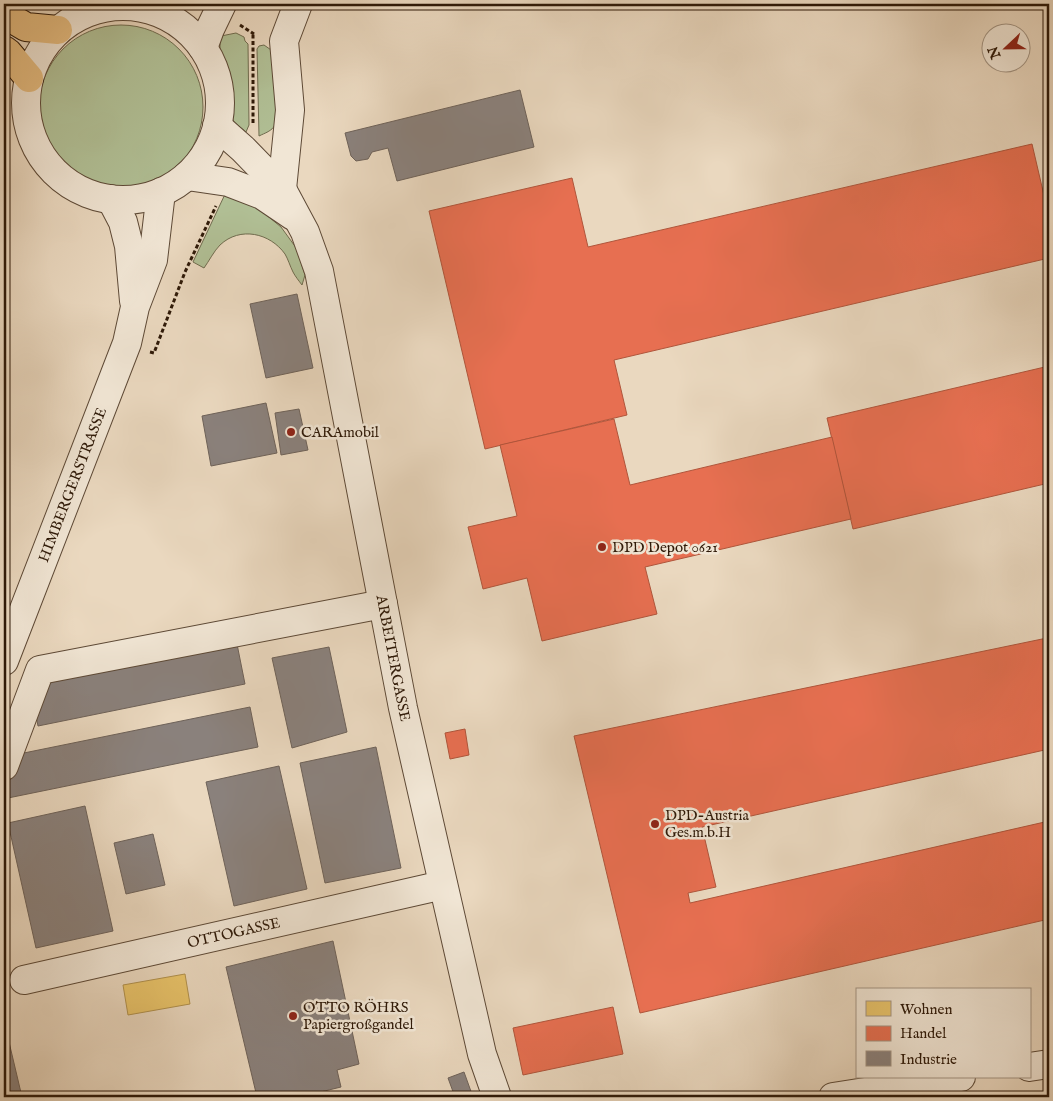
<svg xmlns="http://www.w3.org/2000/svg" width="1053" height="1101" font-family="'IM FELL English',serif">
<style>
.green{fill:#b1c096;stroke:#706c4f}
.homes{fill:#e9c46a;stroke:#b1914d}
.shops{fill:#e76f51;stroke:#b0553b}
.industry{fill:#8a817c;stroke:#6e6259}
.lines{fill:none;stroke-linecap:round;stroke-linejoin:round}
.minor-casing{stroke:#5d4936;stroke-width:30}
.major-casing{stroke:#2e1908;stroke-width:30}
.highway-casing{stroke:#2e1908;stroke-width:30}
.path{stroke:#2e1908;stroke-width:3;stroke-dasharray:4 2.5;stroke-linecap:butt}
.minor{stroke:#f1e6d5;stroke-width:28}
.major{stroke:#e5bc80;stroke-width:28}
.highway{stroke:#e5bc80;stroke-width:28}
.poi-dot{fill:#8f2418;stroke:#f1e6d5;stroke-width:2}
.labels{text-anchor:middle;dominant-baseline:central;stroke-width:5;stroke-linejoin:round;paint-order:stroke}
.poi-label{font-size:15px;fill:#2e1908;stroke:#f1e6d5;text-anchor:start}
.street-label{font-size:15px;fill:#2e1908;stroke:#f1e6d5}
</style>
<rect width="100%" height="100%" fill="#ead8bf"/>
<filter id="stains"><feTurbulence type="fractalNoise" baseFrequency=".004" numOctaves="4"/><feColorMatrix values="0 0 0 0 .2 0 0 0 0 .09 0 0 0 0 .02 0 0 0 .5 -.17"/></filter>
<radialGradient id="worn" r=".72"><stop offset=".6" stop-color="#630" stop-opacity="0"/><stop offset="1" stop-color="#630" stop-opacity=".3"/></radialGradient>
<g class="green">
<circle cx="121" cy="107" r="82"/>
<path d="M236,33L244,37L245,41L248,44L249,125L246,132C242,128 234,124 232,118C228,108 230,97 228,87C225,67 217,57 221,36Z"/>
<path d="M264,45L274,52C276,72 286,108 275,125C272,131 265,133 259,136L257,49L259,46Z"/>
<path d="M227,190L247,199L281,227L297,249L305,275L302,285C299,281 295,276 293,272C290,266 288,259 285,254C270,233 240,226 220,245C214,251 209,261 204,268L193,262Z"/>
</g>
<polygon class="homes" points="185,974 190,1004 128,1015 123,985"/>
<g class="shops">
<polygon points="1032,144 1049,217 1049,258 614,360 627,415 485,449 429,211 572,178 588,247"/>
<polygon points="1049,366 1049,483 853,529 827,418"/>
<polygon points="614,419 630,485 832,437 851,519 645,567 657,614 542,641 527,578 483,589 468,527 517,516 500,445"/>
<polygon points="1047,638 1049,646 1049,749 702,827 716,887 688,893 690,903 1049,821 1049,919 640,1013 574,736"/>
<polygon points="465,729 469,755 450,759 445,733"/>
<polygon points="613,1007 623,1054 523,1075 513,1028"/>
</g>
<g class="industry">
<polygon points="520,90 534,147 397,181 388,148 372,152 368,159 356,161 351,156 345,133"/>
<polygon points="297,294 313,368 266,378 250,304"/>
<polygon points="266,403 277,453 211,466 202,416"/>
<polygon points="299,409 308,450 281,455 275,413"/>
<polygon points="237,644 245,684 38,726 34,705 43,683"/>
<polygon points="329,647 347,732 292,748 272,658"/>
<polygon points="250,707 258,747 8,798 4,777 14,755"/>
<polygon points="376,747 401,868 325,883 300,763"/>
<polygon points="279,766 307,889 234,906 206,782"/>
<polygon points="85,806 113,931 36,948 8,823"/>
<polygon points="153,834 165,885 126,894 114,843"/>
<polygon points="333,941 359,1064 337,1070 341,1087 300,1097 257,1097 226,967"/>
<polygon points="9,1042 22,1097 4,1097 4,1043"/>
<polygon points="464,1072 473,1097 455,1097 448,1078"/>
</g>
<g class="lines">
<g class="minor-casing">
<g id="minor">
<circle cx="123" cy="103" r="97"/>
<polyline points="203,48 210,29 222,4"/>
<path id="s1" d="M217,126L243,149L282,189L305,232L319,271L403,708L482,1054L497,1097"/>
<polyline points="187,176 228,182 262,195 293,216"/>
<polyline points="282,189 290,110 284,41 298,4"/>
<polyline points="111,199 123,222 129,246 134,301"/>
<path id="s2" d="M4,661L127,343L135,307L153,260L161,192"/>
<polyline points="4,766 40,670 383,604"/>
<path id="s3" d="M24,980L443,885"/>
<polyline points="1029,1067 1049,1064"/>
<polyline points="833,1097 961,1077"/>
</g>
</g>
<g class="major-casing">
<polyline id="major" points="4,14 26,27 58,30"/>
</g>
<g class="highway-casing">
<polyline id="highway" points="4,50 8,53 29,78"/>
</g>
<g class="path">
<polyline points="240,25 254,34"/>
<polyline points="253,123 253,33"/>
<polyline points="150,352 154,353 185,272 216,206"/>
</g>
<use href="#minor" class="minor"/>
<use href="#major" class="major"/>
<use href="#highway" class="highway"/>
</g>
<g class="poi-dot">
<circle cx="291" cy="432" r="5"/>
<circle cx="602" cy="547" r="5"/>
<circle cx="655" cy="824" r="5"/>
<circle cx="293" cy="1016" r="5"/>
</g>
<g class="labels">
<g class="poi-label">
<text x="301" y="432">CARAmobil</text>
<text x="612" y="547">DPD Depot 0621</text>
<text x="665" y="815">DPD-Austria<tspan x="665" dy="17">Ges.m.b.H</tspan></text>
<text x="303" y="1007">OTTO RÖHRS<tspan x="303" dy="17">Papiergroßgandel</tspan></text>
</g>
<g class="street-label">
<text stroke="none"><textPath href="#s2" startOffset="189">HIMBERGERSTRASSE</textPath></text>
<text stroke="none"><textPath href="#s1" startOffset="575">ARBEITERGASSE</textPath></text>
<text stroke="none"><textPath href="#s3" startOffset="215">OTTOGASSE</textPath></text>
</g>
</g>
<rect width="1053" height="1101" fill="none" stroke="#ead8bf" stroke-width="20"/>
<rect x="5" y="5" width="1043" height="1091" fill="none" stroke="#2e1908" stroke-width="2.5"/>
<rect x="10" y="10" width="1033" height="1081" fill="none" stroke="#2e1908"/>
<rect x="856" y="988" width="175" height="90" fill="#f1e6d5" stroke="#a39483"/>
<rect x="866" y="1001" width="25" height="15" fill="#e9c46a" stroke="#a39483"/>
<text x="900" y="1014" font-size="15" fill="#2e1908">Wohnen</text>
<rect x="866" y="1026" width="25" height="15" fill="#e76f51" stroke="#a39483"/>
<text x="900" y="1038" font-size="15" fill="#2e1908">Handel</text>
<rect x="866" y="1051" width="25" height="15" fill="#8a817c" stroke="#a39483"/>
<text x="900" y="1064" font-size="15" fill="#2e1908">Industrie</text>
<g transform="translate(1006 48) rotate(248)"><circle r="24" fill="#f1e6d5" stroke="#a39483"/>
<path d="M0-4L9 19L0 12L-9 19Z" fill="#8f2418"/>
<text y="-8" font-size="14" font-weight="bold" text-anchor="middle" fill="#2e1908">N</text>
</g>
<rect width="100%" height="100%" filter="url(#stains)"/>
<rect width="100%" height="100%" fill="url(#worn)"/>
</svg>
